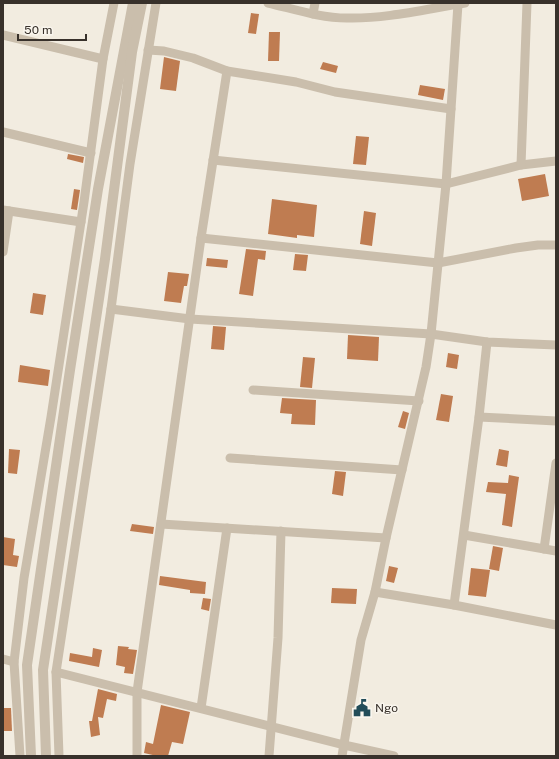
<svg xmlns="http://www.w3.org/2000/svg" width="559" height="759" font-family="'Public Sans',sans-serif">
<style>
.building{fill:#bf7c51}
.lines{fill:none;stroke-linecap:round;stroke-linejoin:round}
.minor{stroke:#cabeac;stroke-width:9}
.tertiary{stroke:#cabeac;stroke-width:10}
.labels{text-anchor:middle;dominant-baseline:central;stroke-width:3;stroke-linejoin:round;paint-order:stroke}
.poi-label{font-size:12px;fill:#38312b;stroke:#f9f5ed;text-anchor:start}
</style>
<rect width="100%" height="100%" fill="#f2ece0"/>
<g class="building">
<polygon points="251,13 259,14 256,34 248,33"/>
<polygon points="269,32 280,32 279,61 268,61"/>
<polygon points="164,57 180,61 176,91 160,89"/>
<polygon points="323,62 338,66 336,73 320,69"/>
<polygon points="420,85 445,89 443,100 418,95"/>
<polygon points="356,136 369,137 366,165 353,164"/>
<polygon points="68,154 84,157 83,163 67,159"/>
<polygon points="545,174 549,196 522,201 518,179"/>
<polygon points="74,189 80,190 77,210 71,209"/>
<polygon points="272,199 317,205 314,237 297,235 297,238 268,234"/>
<polygon points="364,211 376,213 372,246 360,244"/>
<polygon points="246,249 266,251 265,260 258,259 253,296 239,294"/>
<polygon points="295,254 308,255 306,271 293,270"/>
<polygon points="207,258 228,260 227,268 206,266"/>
<polygon points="168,272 189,274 187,286 184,286 181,303 164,301"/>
<polygon points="33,293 46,295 43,315 30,313"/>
<polygon points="213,326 226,327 224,350 211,349"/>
<polygon points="348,335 379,337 378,361 347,359"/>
<polygon points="448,353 459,355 457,369 446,367"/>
<polygon points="303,357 315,358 312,388 300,387"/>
<polygon points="20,365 50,370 48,386 18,382"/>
<polygon points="441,394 453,396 449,422 436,420"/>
<polygon points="282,398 316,400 315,425 291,424 292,414 280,413"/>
<polygon points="403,411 409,413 405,429 398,427"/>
<polygon points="9,449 20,450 17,474 8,473"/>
<polygon points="499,449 509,451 507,467 496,465"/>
<polygon points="335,471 346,472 343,496 332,494"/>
<polygon points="509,475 519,477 512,527 502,525 506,494 486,492 488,482 508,483"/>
<polygon points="132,524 154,527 153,534 130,531"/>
<polygon points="3,537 15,539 13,555 19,556 17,567 3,565"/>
<polygon points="493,546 503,548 499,571 489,569"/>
<polygon points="389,566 398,568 394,583 386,581"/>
<polygon points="471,568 490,570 486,597 468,595"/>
<polygon points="160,576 206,582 205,594 190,593 190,590 159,585"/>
<polygon points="332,588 357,589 356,604 331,603"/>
<polygon points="203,598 211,599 209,611 201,609"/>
<polygon points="118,646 129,647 128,649 137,650 133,674 124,673 125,667 116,665"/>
<polygon points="93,648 102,650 99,667 69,661 70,653 92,657"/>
<polygon points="98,689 117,694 116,701 107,699 103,718 98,717 100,735 91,737 89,721 92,721"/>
<polygon points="161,705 190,712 183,744 172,742 168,756 157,756 144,753 146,742 153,744"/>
<polygon points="3,708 11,708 12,731 3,731"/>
</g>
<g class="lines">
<g class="minor">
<path d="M268,3C294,9 320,18 347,18C386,19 426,9 465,3"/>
<polyline points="313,14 315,3"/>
<polyline points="3,35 103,59"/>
<polyline points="148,50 164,51 193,58 227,71 296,82 335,92 451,109"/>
<polyline points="3,132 91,153"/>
<polyline points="213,160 446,184 521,165 556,161"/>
<polyline points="521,165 527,3"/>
<polyline points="3,210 81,222"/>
<polyline points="201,238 438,263 516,248 538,245 556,245"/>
<polyline points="3,252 9,211"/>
<polyline points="111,309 190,319 431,334 487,342 556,345"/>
<polyline points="253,390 419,401"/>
<polyline points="479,417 556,421"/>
<polyline points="230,458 402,470"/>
<polyline points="161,524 386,538"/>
<polyline points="464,535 556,551"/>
<polyline points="544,549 556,463"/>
<polyline points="375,592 454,605 556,625"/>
<polyline points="454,605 479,417 487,342"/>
<polyline points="3,659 14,662"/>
<polyline points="56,672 344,745 394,756"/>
<polyline points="201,708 227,528"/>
<polyline points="20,756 14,662 24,578 51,417 84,202 103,59 114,3"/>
<polyline points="59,756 56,672 111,309 130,164 156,3"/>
<polyline points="137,756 137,692 201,238 227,71"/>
<polyline points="269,756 278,638 281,531"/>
<polyline points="342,756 361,640 375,592 386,538 426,367 431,334 446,184 458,4"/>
</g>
<g class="tertiary">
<polyline points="31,756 27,665 70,370 98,189 133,3"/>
<polyline points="46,756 43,670 105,259 132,52 142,3"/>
</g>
</g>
<defs>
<g id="civic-bare" transform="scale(1.38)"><path d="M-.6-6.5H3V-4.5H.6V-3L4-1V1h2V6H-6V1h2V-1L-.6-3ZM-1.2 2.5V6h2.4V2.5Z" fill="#224c58" stroke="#f9f5ed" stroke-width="2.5" paint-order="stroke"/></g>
</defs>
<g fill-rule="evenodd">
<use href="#civic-bare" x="362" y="708"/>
</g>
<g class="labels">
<g class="poi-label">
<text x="375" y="708">Ngo</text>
</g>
</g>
<rect width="559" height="759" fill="none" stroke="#38312b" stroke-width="8"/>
<path d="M18 34v6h68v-6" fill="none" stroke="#38312b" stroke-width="2"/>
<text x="24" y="34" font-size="12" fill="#38312b" stroke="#f9f5ed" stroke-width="3" paint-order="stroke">50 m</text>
</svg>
